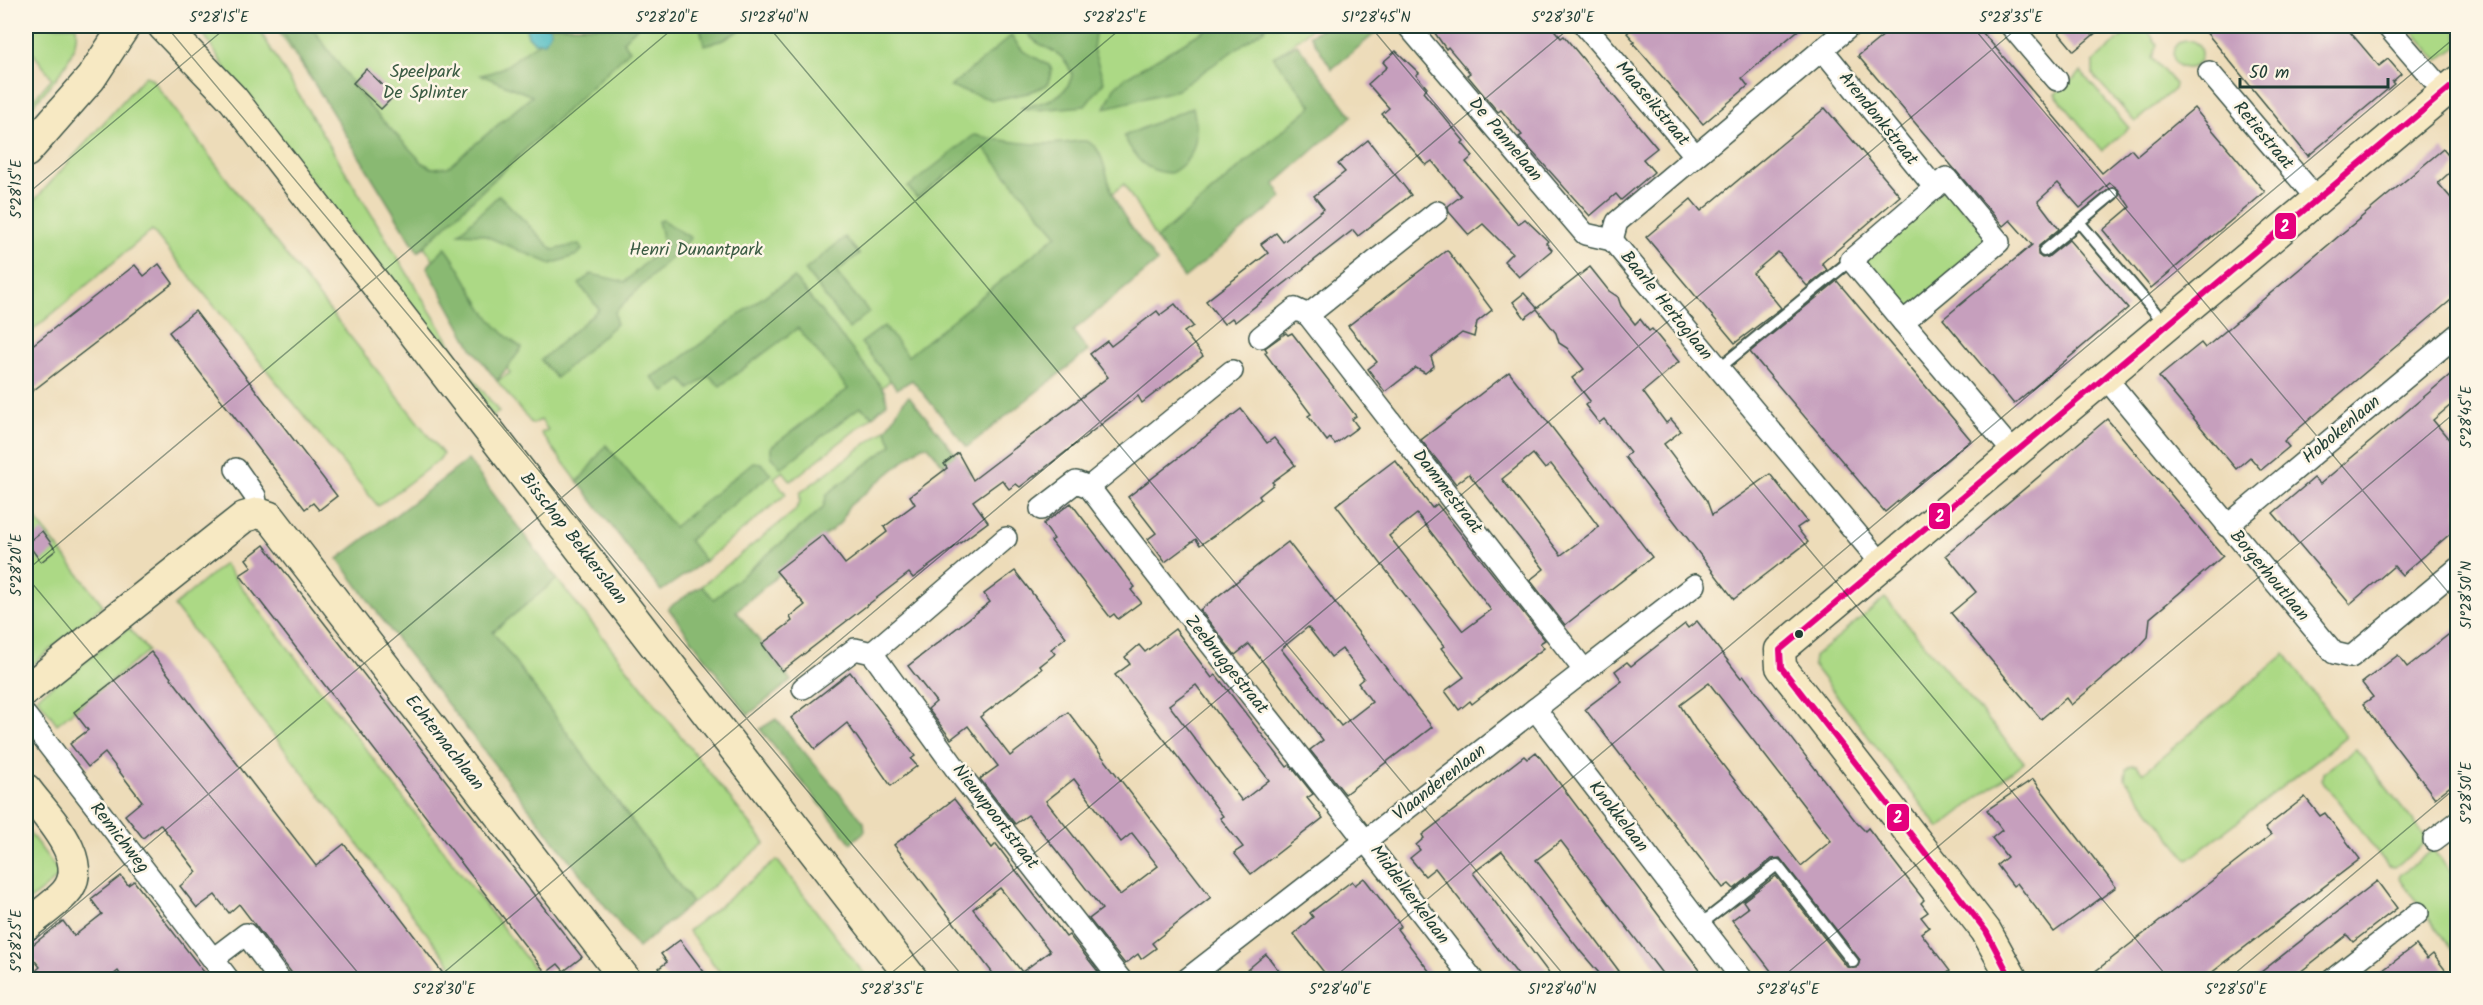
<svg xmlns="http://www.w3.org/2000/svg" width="2483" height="1005" font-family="Kalam,sans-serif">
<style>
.green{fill:#acd985;stroke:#668b5c;stroke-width:1.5}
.forest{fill:#89b972;stroke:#547b53;stroke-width:1.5}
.water{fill:#4dbcc3;stroke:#367c7c;stroke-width:1.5}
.building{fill:#c69fbd;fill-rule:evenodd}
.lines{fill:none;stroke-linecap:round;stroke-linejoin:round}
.lane-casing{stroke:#3e5548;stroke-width:14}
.street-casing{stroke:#3e5548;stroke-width:24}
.secondary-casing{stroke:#3e5548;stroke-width:33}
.lane{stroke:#fff;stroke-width:10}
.street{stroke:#fff;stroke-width:21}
.secondary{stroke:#f7e9c3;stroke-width:30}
.bus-1-casing{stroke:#fcf5e5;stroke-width:10}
.bus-1{stroke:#e5007d;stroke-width:6}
.ticks{fill:none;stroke:#1f3d34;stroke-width:1.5;stroke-opacity:0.45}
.bus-dot{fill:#1f3d34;stroke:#fcf5e5;stroke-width:2}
.labels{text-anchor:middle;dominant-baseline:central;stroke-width:5;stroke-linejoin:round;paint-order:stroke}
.park-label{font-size:18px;fill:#3b5c44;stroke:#fcf5e5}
.street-label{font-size:18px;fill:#1f3d34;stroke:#fcf5e5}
.line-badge{stroke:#fcf5e5;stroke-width:2}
.badge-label{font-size:16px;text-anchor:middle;font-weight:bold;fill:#fff}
.neatline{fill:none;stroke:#1f3d34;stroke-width:2}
.ticks-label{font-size:15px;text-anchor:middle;fill:#1f3d34}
</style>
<rect width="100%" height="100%" fill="#fcf5e5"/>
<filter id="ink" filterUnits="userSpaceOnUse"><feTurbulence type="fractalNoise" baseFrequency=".0167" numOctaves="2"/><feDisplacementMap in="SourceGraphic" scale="12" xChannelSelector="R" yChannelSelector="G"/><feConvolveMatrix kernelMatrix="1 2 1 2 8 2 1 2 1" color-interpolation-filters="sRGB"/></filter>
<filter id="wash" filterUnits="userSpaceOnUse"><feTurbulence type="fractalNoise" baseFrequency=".008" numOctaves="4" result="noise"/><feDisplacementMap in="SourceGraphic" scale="24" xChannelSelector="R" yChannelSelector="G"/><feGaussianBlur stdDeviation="1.35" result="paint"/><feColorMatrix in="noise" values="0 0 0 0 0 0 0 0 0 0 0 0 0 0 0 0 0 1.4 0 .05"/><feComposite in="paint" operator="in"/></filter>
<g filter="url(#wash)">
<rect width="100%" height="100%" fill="#eddcb9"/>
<g class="green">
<path d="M26,26H76C81,58 45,90 26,113V108L52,78L26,44Z"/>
<polygon points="199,26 257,26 463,365 499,412 493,416 273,132 223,65"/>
<polygon points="275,26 1314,26 1275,58 1312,106 1156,239 1124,184 860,406 873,416 791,481 783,471 774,478 786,494 784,496 705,561 693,546 582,477 578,482 541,433 548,430 541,420 532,424 497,381 510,373"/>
<polygon points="2408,26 2457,26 2457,47 2438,60"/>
<polygon points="2148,31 2157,44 2152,58 2175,84 2174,89 2135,122 2093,75 2093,62 2126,33"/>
<circle cx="2187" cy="54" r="14"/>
<polygon points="2081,72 2129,128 2102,151 2055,94"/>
<polygon points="145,76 151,78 244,202 443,454 439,460 378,506 152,230 26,336 26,210"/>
<polygon points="1943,189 1990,236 1907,312 1862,263"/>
<polygon points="886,429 892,445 828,494 823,508 713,600 701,586 795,511 800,501 800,493"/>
<polygon points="26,507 103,605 26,670"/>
<polygon points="224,564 542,979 462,979 174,606"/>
<polygon points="557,579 765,843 692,903 493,632"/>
<polygon points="1885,598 2024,762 1939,828 1813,665 1814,657"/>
<polygon points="129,628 148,651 57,724 37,697"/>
<polygon points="2285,654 2346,737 2188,860 2125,779 2126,769 2131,765 2137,765 2143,773"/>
<polygon points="2356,749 2424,835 2423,845 2395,867 2388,866 2322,780 2323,773"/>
<polygon points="26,828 61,875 26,903"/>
<polygon points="2433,850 2457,879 2457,957 2399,878 2401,874"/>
<polygon points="777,860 868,979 725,979 688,931"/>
</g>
<g class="forest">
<path d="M279,26H311L369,106L423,163L432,168L448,167L532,96L481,75C503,71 513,61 530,48C540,41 545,42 551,31L549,26H638L623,41L630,50L418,252Z"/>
<polygon points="700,26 746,26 724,40 704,45"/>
<path d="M1025,26H1096L1093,49L1104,82L1085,106L1037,110L1020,108C1040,104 1067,99 1072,75C1062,42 1033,53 1025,26Z"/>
<polygon points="1212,26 1264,26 1266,28 1177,90 1105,108 1114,88 1126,77"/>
<polygon points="1326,26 1384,26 1332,69 1310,35"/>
<polygon points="1011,36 1023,51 1049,65 1052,70 1047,85 1028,93 993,100 950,87"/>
<polygon points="1297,44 1352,116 1275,184 1282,198 1184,278 1156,239 1312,106 1273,57"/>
<path d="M1193,107C1199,135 1198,158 1171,173C1145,172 1135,159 1124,136Z"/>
<path d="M974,135C1004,141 1032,146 1062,143C1070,143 1082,139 1089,142C1104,149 1106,178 1112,192C1122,218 1141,240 1157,262L1073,331L1088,351L967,447L912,380L897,389L861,343L884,326L908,356L1057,235L983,147L917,198L908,187Z"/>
<polygon points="499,195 553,250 579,244 582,250 577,255 551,264 481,234 459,233"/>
<polygon points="662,220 691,238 615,312 616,324 556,378 541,360 599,309 579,284 591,274 625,282 664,245 658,221"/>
<polygon points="845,237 859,254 836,272 869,312 849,329 805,270"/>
<path d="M445,247C473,283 479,320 522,348L497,381L472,348L427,267Z"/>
<polygon points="794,278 875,378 885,392 887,403 873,416 860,407 781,468 771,456 771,447 848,389 798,328 720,386 709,376 690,389 682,380 665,392 651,377 671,366 770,292"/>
<path d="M909,396L971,473L958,483L928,446H922L848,507L840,523L736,611L791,681L748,715L668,608L701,586L714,599L815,515L823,508L827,494L892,445L886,429C896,419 897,405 909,396Z"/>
<polygon points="606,445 674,527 753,462 761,463 771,474 689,540 705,561 661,591 578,482"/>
<polygon points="468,460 557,579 493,632 692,903 638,948 399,642 338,559"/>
<polygon points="776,719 864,822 865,831 851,843 760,729"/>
</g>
<polygon class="water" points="525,26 549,26 551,31 545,42 534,42 528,36"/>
<g id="blocks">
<g class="building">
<polygon points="1430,26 1551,26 1561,38 1564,36 1657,148 1643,159 1654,172 1621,200 1616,194 1590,216 1519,137 1522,135 1501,110 1498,112 1467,75 1470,73 1448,47 1446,49"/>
<polygon points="1635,26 1803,26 1742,78 1748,86 1703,124 1633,43 1635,42 1627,33"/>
<polygon points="1895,26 1977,26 2102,173 2131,149 2137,156 2194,108 2265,192 2151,288 2103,230 2130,207 2118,189 2110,183 2080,208 2058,183 2038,201 2059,229 2039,246 2038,255 2042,258 2048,257 2069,240 2128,308 2014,404 1943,319 2032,245 2010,220 2003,226 1858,56"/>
<polygon points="2067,26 2104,26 2074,51 2059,33"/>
<polygon points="2201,26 2345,26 2379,66 2388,59 2401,74 2392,82 2394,84 2308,156"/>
<polygon points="1396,51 1419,73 1416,75 1427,88 1423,92 1464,141 1462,143 1473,156 1466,162 1518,224 1525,219 1548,241 1546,243 1552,250 1519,277 1504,261 1512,253 1483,224 1469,235 1449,212 1448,206 1461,196 1432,161 1426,165 1382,114 1389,108 1368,84 1387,67 1383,62"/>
<polygon points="366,69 394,96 381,109 353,83"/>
<polygon points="1825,108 1900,196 1822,263 1827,270 1807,286 1778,252 1753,273 1781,308 1735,343 1646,237 1691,199 1701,211"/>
<polygon points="1368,140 1411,195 1358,236 1353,230 1235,322 1232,318 1224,324 1206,301 1268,253 1261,244 1276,233 1283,242 1324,209 1314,196 1345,172 1338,164"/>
<polygon points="2443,149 2457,166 2438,183 2457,205 2457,295 2284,441 2289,447 2261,470 2250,457 2236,469 2159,377 2201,343 2205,348"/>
<polygon points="1447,250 1492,310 1477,322 1474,337 1462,333 1431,357 1434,366 1425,373 1416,368 1385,392 1368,369 1377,362 1348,326"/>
<polygon points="159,264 173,283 26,396 26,350 135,265 144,276"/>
<polygon points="1590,267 1609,291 1618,297 1621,306 1635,324 1640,319 1649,331 1652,329 1679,362 1643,392 1666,423 1671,419 1681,431 1664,444 1707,501 1712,515 1770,474 1807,521 1797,528 1808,542 1734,599 1625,457 1630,452 1604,419 1599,423 1585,405 1590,401 1572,378 1584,369 1567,348 1559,343 1556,333 1537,309 1525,318 1513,302 1524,293 1537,308"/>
<polygon points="1837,281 1971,440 1885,512 1750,352"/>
<polygon points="1175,304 1193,326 1184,332 1203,356 1142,403 1138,396 1020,487 1016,484 1009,489 1002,480 973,501 988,522 913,578 909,573 782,671 762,644 792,621 790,617 805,605 776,571 823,535 845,564 887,532 884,527 915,504 910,496 947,468 944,464 958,453 973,480 1108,377 1090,354 1107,341 1111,346 1157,311 1160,315"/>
<polygon points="195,311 337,496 319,510 313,503 305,509 169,332"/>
<polygon points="1286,333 1288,335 1292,333 1356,416 1352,419 1358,427 1335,444 1330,438 1327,441 1308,416 1311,414 1265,353 1267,351 1265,348"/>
<polygon points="2457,369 2457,400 2433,420 2457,449 2457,528 2402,575 2394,566 2350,604 2273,513 2314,478 2320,484"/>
<path d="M1509,372L1652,557L1565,625L1530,580L1544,569L1497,510L1469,474L1456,484L1421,440ZM1533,454L1545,469L1551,464L1599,527L1561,555L1502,479Z"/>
<polygon points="1241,409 1267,443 1274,438 1295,465 1272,482 1274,484 1259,496 1261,499 1216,534 1200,545 1196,539 1165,562 1148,539 1156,533 1128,497"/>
<polygon points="2107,419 2223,556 2150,618 2148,637 2134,652 2071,705 2066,698 2041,719 1951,613 1976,592 1946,555"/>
<path d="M1395,460L1432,508L1437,504L1545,640L1540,643L1544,648L1472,704L1470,701L1459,710L1445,691L1464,677L1441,648L1444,646L1336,505ZM1417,514L1491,610L1463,631L1389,536Z"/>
<polygon points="1071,503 1135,587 1131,590 1141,602 1118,619 1114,614 1110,617 1051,541 1054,539 1043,524"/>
<polygon points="42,531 56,550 41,562 27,543"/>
<path d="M1288,542L1432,727L1345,794L1310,750L1323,740L1259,657L1249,644L1235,655L1200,610ZM1308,627L1331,657L1342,649L1364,678L1358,683L1372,702L1341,726L1281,649Z"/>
<polygon points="264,545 582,957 564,971 558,964 546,973 240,575 252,567 246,559"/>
<path d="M1015,571L1066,637L1051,649L1055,654L1040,666L1042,669L980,717L1010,756L1068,712L1211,897L1152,943L1156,948L1141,959L1138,954L1125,964L1089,919L1102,909L1056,850L1028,815L1015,824L980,779L998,766L968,726L951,739L928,709L936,702L908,666L990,602L984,594ZM1074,779L1121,842L1132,833L1158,866L1120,895L1046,801Z"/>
<path d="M1697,621L1741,678L1744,676L1857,823L1865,831L1868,828L1924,900L1921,903L1928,912L1921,917L1929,927L1921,933L1950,971L1938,980H1778L1732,920L1748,908L1743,901L1776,876L1847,967L1857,968L1860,960L1780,858L1772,859L1734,889L1729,884L1723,888L1585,709L1622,681L1615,671L1627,662L1631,666L1685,624L1688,628ZM1709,683L1831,841L1801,866L1695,729L1680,705Z"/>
<polygon points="2457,628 2457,718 2452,722 2457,731 2457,781 2435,798 2363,704 2373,697 2362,683 2398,655 2407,667"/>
<path d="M1175,629L1212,678L1216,675L1287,767L1290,765L1313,794L1307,798L1323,818L1251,874L1234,853L1243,847L1220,818L1223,816L1115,675L1130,664L1125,657L1139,645L1145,652ZM1196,685L1269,780L1242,801L1169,705Z"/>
<polygon points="151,652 316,866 344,844 448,980 297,980 239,904 229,913 215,895 197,908 180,886 197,872 174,842 160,824 143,838 125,815 142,801 105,753 88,767 70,744 88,730 74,712"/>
<polygon points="850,672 915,756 911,759 917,766 891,786 847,723 815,749 791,718"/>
<polygon points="1536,752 1702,973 1694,980 1667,980 1561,841 1536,860 1619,971 1609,980 1605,980 1581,952 1502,851 1473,873 1554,980 1522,980 1435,868 1425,876 1410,858 1420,850 1416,845 1424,838 1422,835 1524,756 1527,759"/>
<polygon points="2033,779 2116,887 2054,932 2017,883 2013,886 1997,865 2007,857 1992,838 2002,830 1987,810"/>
<polygon points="2305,797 2320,816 2325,813 2360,859 2202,980 2084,980 2271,835 2265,828"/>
<path d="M954,799L992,848L996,844L1066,937L1069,935L1104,979L998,980L894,845ZM1000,888L1050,951L1022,972L973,909Z"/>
<polygon points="121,876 128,885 134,881 210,980 124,980 118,971 107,980 26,980 40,967 26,950 63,921 74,936 102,914 91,899"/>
<polygon points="1364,878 1401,926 1397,929 1436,980 1330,980 1294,934 1313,917 1310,913 1352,881 1355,885"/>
<polygon points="2377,881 2397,908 2353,942 2347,935 2290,980 2251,980"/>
<polygon points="680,940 710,980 668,980 659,968 667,962 661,954"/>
<polygon points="2416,945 2427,959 2433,954 2453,980 2370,980"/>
<polygon points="1266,954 1286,980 1255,980 1247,970"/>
</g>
</g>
</g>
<g filter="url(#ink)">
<use href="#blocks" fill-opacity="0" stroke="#3e5548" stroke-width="1.5"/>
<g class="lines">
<g class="lane-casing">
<g id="lane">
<polyline points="2079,222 2166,325"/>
<polyline points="2044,251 2113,194"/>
<polyline points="1718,369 1851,260"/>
<polyline points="1701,924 1777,865 1853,962"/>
</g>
</g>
<g class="street-casing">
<g id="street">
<polyline points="1408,26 1585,234 1612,240"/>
<polyline points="1585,26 1695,155"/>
<polyline points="2011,26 2057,80"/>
<polyline points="2387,26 2444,92"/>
<polyline points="1822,49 1935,188"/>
<polyline points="2209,72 2317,199"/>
<polygon points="1946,178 1999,242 1903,322 1851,260"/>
<polyline points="1612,240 1882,564"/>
<polyline points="1612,240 1617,222 1850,26"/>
<polyline points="1308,315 1584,670"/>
<polyline points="1903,322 2014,453"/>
<polyline points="1260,337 1295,309 1308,315 1437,212"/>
<polyline points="2105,377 2334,653 2351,657 2458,568"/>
<polyline points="236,469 255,496 258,513"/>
<path d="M1089,487C1215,653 1347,814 1473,980"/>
<polyline points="1041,509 1076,482 1089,487 1232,371"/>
<polyline points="2227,526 2458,334"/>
<polyline points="872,653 956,769 1121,980"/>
<polyline points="803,688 855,649 872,653 1006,538"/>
<polyline points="1535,709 1743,980"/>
<polyline points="26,716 229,980"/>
<polyline points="2434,840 2458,822"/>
<polyline points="213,959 246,934 280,980"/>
<polyline points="1186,980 1695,585"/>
<polyline points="2332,980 2418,913"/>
</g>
</g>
<g class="secondary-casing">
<g id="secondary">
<polyline points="163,26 233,99 913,980"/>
<polyline points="26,152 91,78 125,26"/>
<polyline points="26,690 244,517 258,513 270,517 626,980"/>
<path d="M26,789C44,814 94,861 65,893C54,905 39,915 26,925"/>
<polyline points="2013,980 1986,931 1781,667 1780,650 2458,81"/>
</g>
</g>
<use href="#lane" class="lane"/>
<use href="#street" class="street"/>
<use href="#secondary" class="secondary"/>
<g class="bus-1-casing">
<g id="bus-1">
<polyline points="1781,667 1780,650 2458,81"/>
<polyline points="1781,667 1986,931 2008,973"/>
</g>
</g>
<use href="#bus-1" class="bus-1"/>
</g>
</g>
<path class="ticks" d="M166,26L966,980M768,26L1568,980M1370,26L2170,980M1972,26L2458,604M26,195L228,26M26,571L676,26M26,576L364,980M26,947L1124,26M435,980L1572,26M883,980L2020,26M1331,980L2458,35M1779,980L2458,410M2227,980L2458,786"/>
<circle class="bus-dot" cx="1799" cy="634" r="5"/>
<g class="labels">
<g class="park-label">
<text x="425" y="72">Speelpark<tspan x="425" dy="21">De Splinter</tspan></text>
<text x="696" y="250">Henri Dunantpark</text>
</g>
<g class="street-label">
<text transform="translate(1652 104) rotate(50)">Maaseikstraat</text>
<text transform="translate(1878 119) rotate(51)">Arendonkstraat</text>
<text transform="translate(2263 136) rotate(50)">Retiestraat</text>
<text transform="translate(1505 140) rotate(50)">De Pannelaan</text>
<text transform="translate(1666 306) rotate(51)">Baarle Hertoglaan</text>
<text transform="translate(2342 430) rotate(-40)">Hobokenlaan</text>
<text transform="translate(1447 492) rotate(52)">Dammestraat</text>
<text transform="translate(573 539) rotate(52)">Bisschop Bekkerslaan</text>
<text transform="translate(2269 576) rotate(50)">Borgerhoutlaan</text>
<text transform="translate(1226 665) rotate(51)">Zeebruggestraat</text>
<text transform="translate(444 743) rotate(52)">Echternachlaan</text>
<text transform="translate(1440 783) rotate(-38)">Vlaanderenlaan</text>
<text transform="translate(995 817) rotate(52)">Nieuwpoortstraat</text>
<text transform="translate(1618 817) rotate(52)">Knokkelaan</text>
<text transform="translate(119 838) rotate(52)">Remichweg</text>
<text transform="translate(1409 895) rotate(53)">Middelkerkelaan</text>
</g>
</g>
<g class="line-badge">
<rect x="2274" y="212" width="23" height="28" rx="6" fill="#e5007d"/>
<rect x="1928" y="502" width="23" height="28" rx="6" fill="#e5007d"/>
<rect x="1886" y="803" width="24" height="29" rx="6" fill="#e5007d"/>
</g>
<g class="badge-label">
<text x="2285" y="232">2</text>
<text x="1940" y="522">2</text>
<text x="1898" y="823">2</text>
</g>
<rect width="2483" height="1005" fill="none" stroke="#fcf5e5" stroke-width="66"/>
<path d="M2240 78v9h148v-9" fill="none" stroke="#1f3d34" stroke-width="3"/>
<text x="2249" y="78" font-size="18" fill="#1f3d34" stroke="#fcf5e5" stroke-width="4.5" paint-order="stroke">50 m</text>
<rect x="33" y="33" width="2417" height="939" class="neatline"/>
<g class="ticks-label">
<text x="219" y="22">5°28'15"E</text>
<text x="667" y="22">5°28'20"E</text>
<text x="774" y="22">51°28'40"N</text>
<text x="1115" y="22">5°28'25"E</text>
<text x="1376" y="22">51°28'45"N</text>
<text x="1563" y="22">5°28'30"E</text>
<text x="2011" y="22">5°28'35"E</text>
<text transform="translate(16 189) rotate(-90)" y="5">5°28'15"E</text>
<text transform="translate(2466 417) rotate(-90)" y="5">5°28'45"E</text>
<text transform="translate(16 565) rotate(-90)" y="5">5°28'20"E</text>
<text transform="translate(2466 595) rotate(-90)" y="5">51°28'50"N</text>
<text transform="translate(2466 793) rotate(-90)" y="5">5°28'50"E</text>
<text transform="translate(16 941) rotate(-90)" y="5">5°28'25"E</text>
<text x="444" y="994">5°28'30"E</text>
<text x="892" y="994">5°28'35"E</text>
<text x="1340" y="994">5°28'40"E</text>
<text x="1562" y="994">51°28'40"N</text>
<text x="1788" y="994">5°28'45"E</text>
<text x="2236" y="994">5°28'50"E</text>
</g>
</svg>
